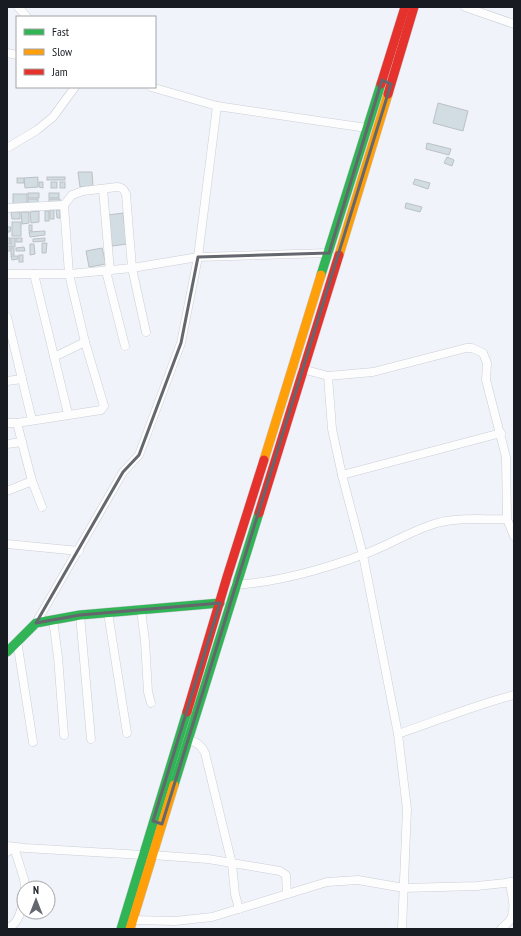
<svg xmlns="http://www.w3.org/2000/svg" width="521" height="936" font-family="'PT Sans Narrow',sans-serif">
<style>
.building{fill:#d2dce3;stroke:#bbc1c5}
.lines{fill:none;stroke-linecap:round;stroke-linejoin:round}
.street-casing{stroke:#caced4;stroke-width:9}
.fast-casing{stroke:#caced4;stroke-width:10}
.slow-casing{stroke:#caced4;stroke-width:10}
.jam-casing{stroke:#caced4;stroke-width:10}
.street{stroke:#fdfdfe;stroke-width:8}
.fast{stroke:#30b455;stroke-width:9}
.slow{stroke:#ff9f0a;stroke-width:9}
.jam{stroke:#e5322d;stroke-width:9}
.marked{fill:none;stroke:#64686e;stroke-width:3;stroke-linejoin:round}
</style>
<rect width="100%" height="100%" fill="#f0f4fa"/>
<g class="building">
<polygon points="438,103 468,111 463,131 433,123"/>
<polygon points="427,143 451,149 449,155 426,149"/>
<polygon points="447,157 454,160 452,166 444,163"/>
<polygon points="78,172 92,172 93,186 80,187"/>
<polygon points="38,177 38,187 25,188 24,178"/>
<rect x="47" y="177" width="18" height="3"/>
<rect x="17" y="178" width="7" height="5"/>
<polygon points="415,179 430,183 428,189 413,184"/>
<polygon points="39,182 43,182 43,188 39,187"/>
<rect x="51" y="182" width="6" height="6"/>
<rect x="60" y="182" width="5" height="6"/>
<rect x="28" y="193" width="11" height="5"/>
<rect x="49" y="193" width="10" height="5"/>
<rect x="13" y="194" width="14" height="10"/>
<rect x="28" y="199" width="10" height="5"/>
<rect x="49" y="199" width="11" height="4"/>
<polygon points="406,203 422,207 420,212 405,208"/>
<rect x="50" y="210" width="4" height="9"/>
<polygon points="56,210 60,210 60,218 57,218"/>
<polygon points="39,211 39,222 31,223 30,212"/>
<rect x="45" y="211" width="4" height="10"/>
<polygon points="11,212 20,212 20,219 12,219"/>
<polygon points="21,212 29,212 29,223 22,224"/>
<polygon points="123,213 127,244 112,246 108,215"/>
<rect x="12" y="222" width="9" height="14"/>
<rect x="29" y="225" width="3" height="6"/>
<polygon points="7,227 11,227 10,232 7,232"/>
<polygon points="45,231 45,235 30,237 29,232"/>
<rect x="7" y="238" width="3" height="6"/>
<rect x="11" y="238" width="4" height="9"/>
<rect x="16" y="238" width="6" height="4"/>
<polygon points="45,238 45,241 33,242 33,239"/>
<polygon points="42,243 47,243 46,253 42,253"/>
<polygon points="30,244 34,244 35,254 30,255"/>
<rect x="7" y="246" width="3" height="5"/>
<polygon points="24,247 25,251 16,251 16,248"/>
<rect x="11" y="248" width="3" height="7"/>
<polygon points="102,248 106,264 89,267 86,251"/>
<rect x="19" y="255" width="4" height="7"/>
<polygon points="11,256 18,256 18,259 12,260"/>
</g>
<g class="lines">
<g class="street-casing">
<g id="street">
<polyline points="18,7 27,17"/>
<polyline points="465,7 514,24"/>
<polyline points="7,53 17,55"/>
<polyline points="151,87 217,106 367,128"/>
<polyline points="7,148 37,130 53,117 75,87"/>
<polyline points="103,189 110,271"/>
<polyline points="7,208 64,205"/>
<polyline points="106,271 125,346"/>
<polyline points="7,274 69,274 132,268 198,257 329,253"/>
<polyline points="34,274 68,414"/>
<polyline points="7,317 32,420"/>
<polyline points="54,357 85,342"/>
<polyline points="302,369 328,376 332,429 342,475 363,555 398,734 407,809 402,929"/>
<polyline points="328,376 373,372 466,348 472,348 483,353 487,363 486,380 506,457 507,519 514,536"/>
<polyline points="7,381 22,379"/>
<path d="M7,423H17L101,410L104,406L85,342L69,274L64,205L72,195L83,191L117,187C122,187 124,189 126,194L132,268L146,332"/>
<polyline points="17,423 32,481 42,507"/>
<polyline points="7,444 22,442"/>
<polyline points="342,475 501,433"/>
<polyline points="7,491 32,481"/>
<polyline points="7,544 79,551"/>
<path d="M235,585C278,582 321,570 362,555C388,546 410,531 437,523C459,517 484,520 507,519"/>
<polyline points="141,610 145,641 148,692 151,703"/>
<polyline points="108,613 127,733"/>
<polyline points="80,615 91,739"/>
<polyline points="53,620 58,657 64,735"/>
<polyline points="36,623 123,472 139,455 181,343 198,257 217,106"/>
<polyline points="17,641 33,742"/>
<path d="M398,734C437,721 474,705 514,695"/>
<path d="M188,740C197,742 201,745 205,753L232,864L235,894L239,909"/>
<polyline points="7,846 25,848 143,855"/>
<polyline points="7,852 14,847 24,879 25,888"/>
<polyline points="152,855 208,859 280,871 286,875 287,894"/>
<polyline points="133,920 175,921 212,917 327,882 358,880 404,888 477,886 514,882"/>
<path d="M7,928C19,925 21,909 24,899"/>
<path d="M501,929C504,926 508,923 510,920C517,910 511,893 510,882"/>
</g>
</g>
<g class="fast-casing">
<g id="fast">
<polyline points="321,275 381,84"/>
<polyline points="7,652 36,623 80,615 220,603"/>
<polyline points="174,785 259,513"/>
<polyline points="121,929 187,712"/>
</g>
</g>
<g class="slow-casing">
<g id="slow">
<polyline points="339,255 388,94"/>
<polyline points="264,460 321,275"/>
<polyline points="130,929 174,785"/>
</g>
</g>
<g class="jam-casing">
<g id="jam">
<polyline points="381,84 405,7"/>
<polyline points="388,94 414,7"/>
<polyline points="259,513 339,255"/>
<polyline points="187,712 227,577 264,460"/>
</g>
</g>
<use href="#street" class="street"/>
<use href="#fast" class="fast"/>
<use href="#slow" class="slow"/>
<use href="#jam" class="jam"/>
</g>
<path class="marked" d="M382,80L391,84L162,824L153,821L220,603L80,615L36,623L123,472L139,455L181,343L198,257L329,253Z"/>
<rect width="521" height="936" fill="none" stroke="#181c22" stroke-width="16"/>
<rect x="16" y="16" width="140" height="72" fill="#ffffff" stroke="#a3a4a7"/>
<rect x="24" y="29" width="20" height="6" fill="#30b455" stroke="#a3a4a7"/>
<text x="52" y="36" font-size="12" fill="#181c22">Fast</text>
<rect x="24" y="49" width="20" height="6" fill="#ff9f0a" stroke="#a3a4a7"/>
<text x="52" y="56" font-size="12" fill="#181c22">Slow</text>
<rect x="24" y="69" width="20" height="6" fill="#e5322d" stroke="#a3a4a7"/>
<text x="52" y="76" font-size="12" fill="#181c22">Jam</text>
<g transform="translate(36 900)"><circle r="19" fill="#ffffff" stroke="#a3a4a7"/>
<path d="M0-3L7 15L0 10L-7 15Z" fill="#64686e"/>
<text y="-6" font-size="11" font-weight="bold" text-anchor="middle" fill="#181c22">N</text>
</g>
</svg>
